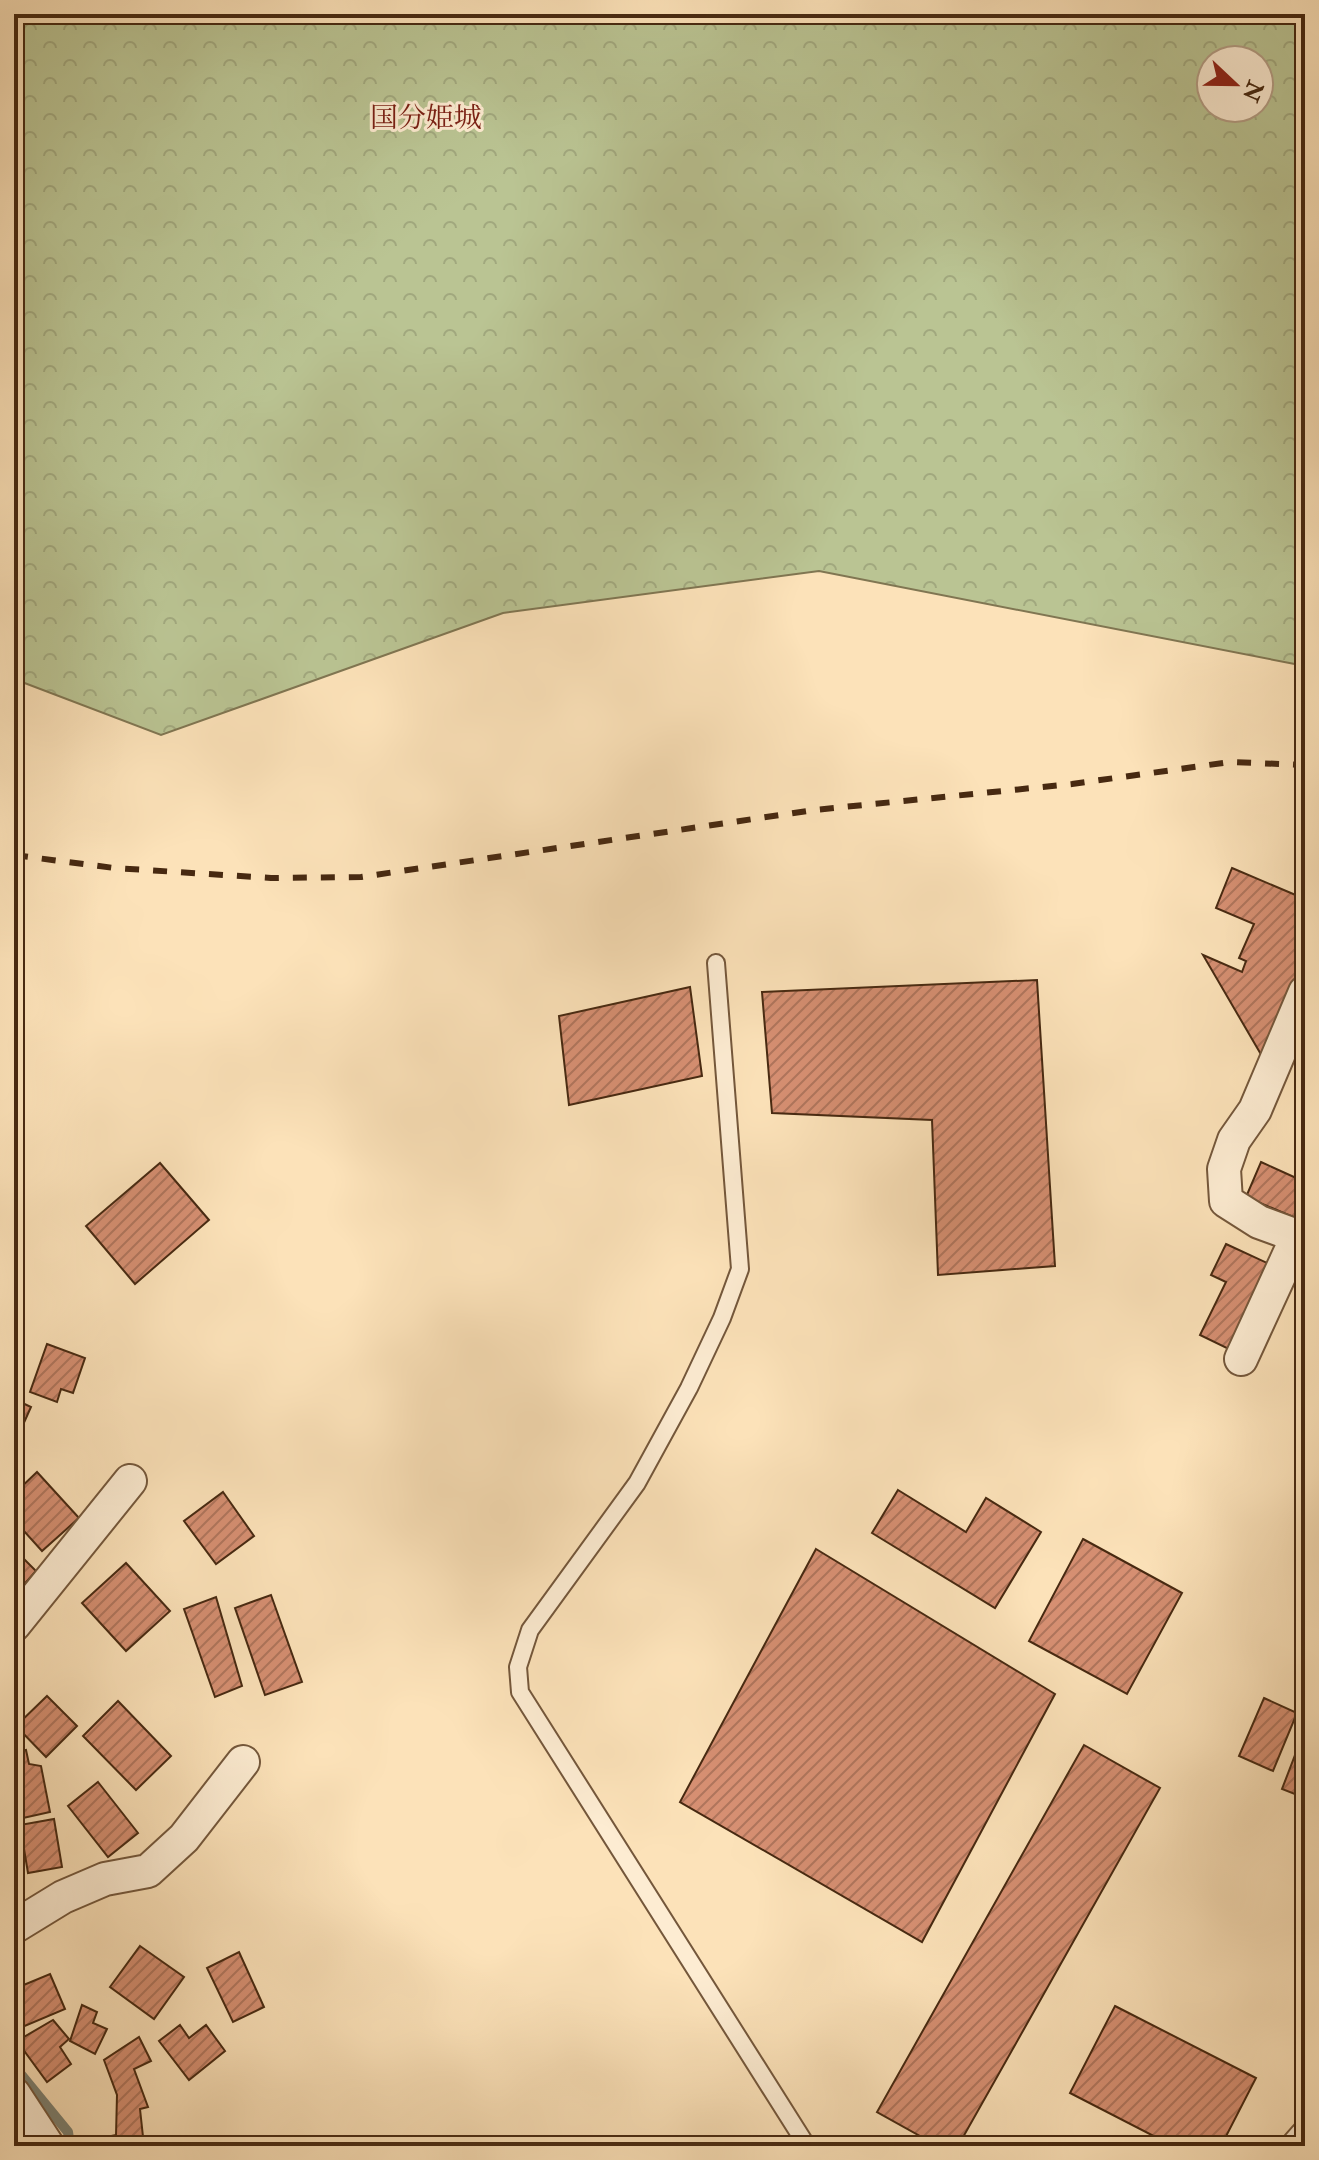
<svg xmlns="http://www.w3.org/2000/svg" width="1319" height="2160" font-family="'IM FELL Double Pica','Noto Serif JP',serif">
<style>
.forest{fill:url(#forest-crowns);stroke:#807652;stroke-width:2;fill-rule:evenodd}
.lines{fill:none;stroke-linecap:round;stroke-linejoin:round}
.stream{stroke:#7c8274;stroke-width:10}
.building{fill:url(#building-hatch);stroke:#472911;stroke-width:2}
.service-casing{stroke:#74573b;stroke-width:20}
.minor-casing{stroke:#74573b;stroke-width:36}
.service{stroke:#fdecd2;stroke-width:16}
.minor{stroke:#fdecd2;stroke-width:32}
.rail{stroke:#472911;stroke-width:6;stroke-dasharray:14 14;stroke-linecap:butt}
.labels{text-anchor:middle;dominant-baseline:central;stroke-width:6;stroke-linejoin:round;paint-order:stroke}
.quarter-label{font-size:28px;fill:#7a1f14;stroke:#fdecd2}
</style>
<defs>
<pattern id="forest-crowns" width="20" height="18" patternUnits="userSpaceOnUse" patternTransform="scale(2)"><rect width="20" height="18" fill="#bac493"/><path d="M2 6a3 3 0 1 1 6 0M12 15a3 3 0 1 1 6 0" fill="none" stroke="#a1a87e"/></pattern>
<pattern id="building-hatch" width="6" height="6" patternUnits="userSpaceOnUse" patternTransform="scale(2)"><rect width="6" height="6" fill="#d68f72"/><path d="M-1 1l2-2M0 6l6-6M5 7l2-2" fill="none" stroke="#af755c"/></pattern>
</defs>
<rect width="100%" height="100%" fill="#fce2b9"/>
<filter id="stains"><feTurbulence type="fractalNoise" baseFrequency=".0025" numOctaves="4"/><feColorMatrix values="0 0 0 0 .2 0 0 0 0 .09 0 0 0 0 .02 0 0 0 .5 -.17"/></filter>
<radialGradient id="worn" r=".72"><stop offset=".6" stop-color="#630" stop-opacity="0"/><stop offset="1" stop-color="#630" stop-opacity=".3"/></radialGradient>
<path class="forest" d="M14,14H1305V666L819,571L503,613L161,735L14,679ZM1211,60H1259V108H1211Z"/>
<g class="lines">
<polyline class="stream" points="14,2066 68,2132 70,2146"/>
</g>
<g class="building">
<polygon points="1232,868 1305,899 1305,969 1266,1063 1203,955 1242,972 1246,961 1239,958 1254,924 1216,908"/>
<polygon points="1037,980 1055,1266 938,1275 932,1120 772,1113 762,992"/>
<polygon points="690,987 702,1076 569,1105 559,1016"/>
<polygon points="1261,1162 1305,1182 1305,1222 1246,1197"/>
<polygon points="160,1163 209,1220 135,1284 86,1226"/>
<polygon points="1226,1244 1278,1268 1239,1354 1200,1335 1226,1282 1211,1275"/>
<polygon points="47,1344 85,1358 73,1393 61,1389 57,1402 30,1392"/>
<polygon points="14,1399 31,1407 14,1445"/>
<polygon points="37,1472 79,1518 42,1551 14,1520 14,1512 21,1505 14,1494"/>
<polygon points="898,1490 966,1532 986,1498 1041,1532 995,1608 872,1533"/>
<polygon points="223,1492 254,1536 216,1564 184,1521"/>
<polygon points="1083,1539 1182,1593 1127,1694 1029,1641"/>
<polygon points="14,1549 36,1571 14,1596"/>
<polygon points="816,1549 1055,1694 922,1942 680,1802"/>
<polygon points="126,1563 170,1611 126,1651 82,1603"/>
<polygon points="271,1595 302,1682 265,1695 235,1608"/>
<polygon points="216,1597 242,1686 215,1697 184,1609"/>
<polygon points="47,1696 77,1726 46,1757 16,1726"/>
<polygon points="1264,1698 1297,1713 1273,1771 1239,1756"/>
<polygon points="118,1701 171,1756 136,1790 83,1736"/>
<polygon points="1305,1729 1305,1798 1282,1789"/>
<polygon points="1084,1745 1160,1788 958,2146 938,2146 877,2112"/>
<polygon points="26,1750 29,1764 41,1766 50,1812 14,1820 14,1752"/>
<polygon points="98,1782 138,1833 108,1857 68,1806"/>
<polygon points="54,1819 62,1867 28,1873 20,1825"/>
<polygon points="140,1946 184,1977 154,2019 110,1987"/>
<polygon points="239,1952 264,2007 233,2022 207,1968"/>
<polygon points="50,1974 65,2009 20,2028 14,2014 14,1989"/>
<polygon points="82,2005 97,2012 93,2023 107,2029 95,2054 70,2041"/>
<polygon points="1115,2006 1256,2078 1221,2146 1173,2146 1070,2093"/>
<polygon points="53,2020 69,2039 60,2047 71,2064 47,2082 17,2041"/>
<polygon points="180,2025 189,2038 206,2025 225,2051 189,2080 159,2041"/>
<polygon points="139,2037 151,2061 134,2069 148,2107 140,2109 144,2146 105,2146 106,2137 116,2135 117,2095 104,2060"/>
</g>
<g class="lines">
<g class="service-casing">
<polyline id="service" points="716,963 740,1269 722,1318 689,1388 637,1483 530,1630 518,1667 520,1692 807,2146"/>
</g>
<g class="minor-casing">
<g id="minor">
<polyline points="1305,992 1255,1110 1234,1140 1224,1169 1226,1201 1259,1222 1305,1239"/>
<polyline points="1241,1359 1298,1235"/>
<polyline points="14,1625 130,1481"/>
<polyline points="14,1927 63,1897 105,1879 148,1871 184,1838 243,1762"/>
<polyline points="14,2094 48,2146"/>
<polyline points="1298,2146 1305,2138"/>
</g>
</g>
<use href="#service" class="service"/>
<use href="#minor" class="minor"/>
<polyline class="rail" points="14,855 114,868 271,878 361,877 814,810 1072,784 1230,762 1305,765"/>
</g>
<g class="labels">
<g class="quarter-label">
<text x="426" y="118">国分姫城</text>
</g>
</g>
<rect width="1319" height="2160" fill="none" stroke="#fce2b9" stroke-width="48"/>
<rect x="16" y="16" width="1287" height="2128" fill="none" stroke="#472911" stroke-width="4"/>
<rect x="24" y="24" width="1271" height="2112" fill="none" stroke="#472911" stroke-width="2"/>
<g transform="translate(1235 84) rotate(112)"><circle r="38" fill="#fdecd2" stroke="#b49e85" stroke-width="2"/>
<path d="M0-6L14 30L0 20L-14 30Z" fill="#8f2418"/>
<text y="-12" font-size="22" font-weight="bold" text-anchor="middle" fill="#472911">N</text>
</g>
<rect width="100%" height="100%" filter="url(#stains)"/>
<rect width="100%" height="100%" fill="url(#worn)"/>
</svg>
